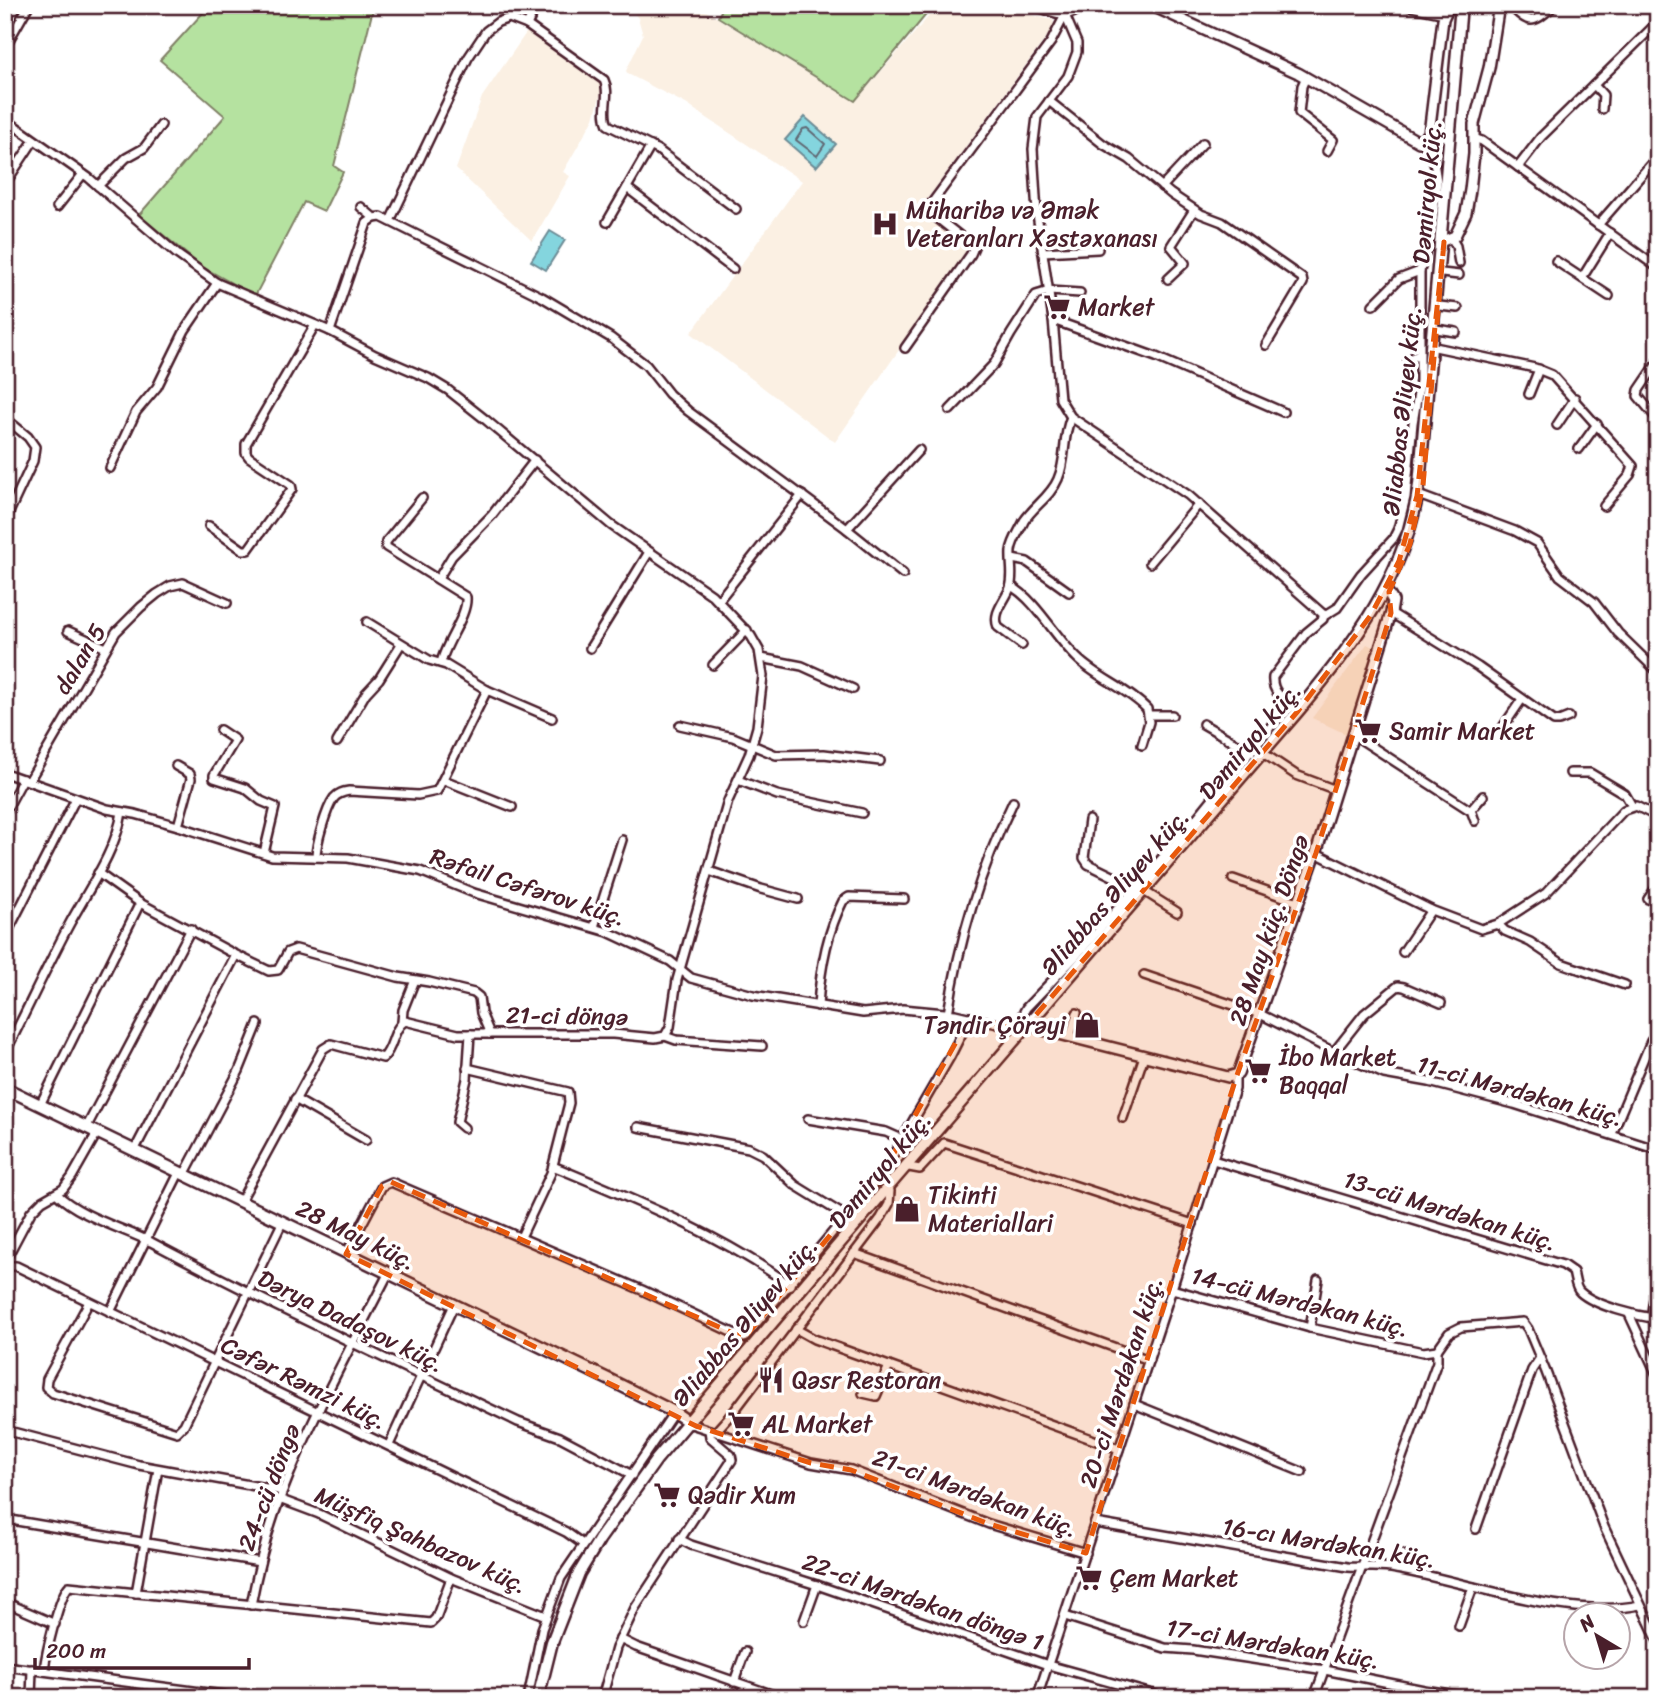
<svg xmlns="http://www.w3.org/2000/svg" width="1663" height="1703" font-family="Sriracha,sans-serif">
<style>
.built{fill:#fbf0e3}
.green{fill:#b5e2a0;stroke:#808066;stroke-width:2}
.water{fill:#84d5de;stroke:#6d8c96;stroke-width:2}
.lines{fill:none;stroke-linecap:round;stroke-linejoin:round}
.shore{stroke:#616873;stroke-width:2}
.minor-casing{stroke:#4a1f2b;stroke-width:12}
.tertiary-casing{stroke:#4a1f2b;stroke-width:14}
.secondary-casing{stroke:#4a1f2b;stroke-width:15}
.minor{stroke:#fff;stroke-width:7}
.tertiary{stroke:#fff;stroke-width:9}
.secondary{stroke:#fff;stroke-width:10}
.marked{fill:#e8590c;fill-opacity:0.2;stroke:#e8590c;stroke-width:5;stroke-dasharray:14 9;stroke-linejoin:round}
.labels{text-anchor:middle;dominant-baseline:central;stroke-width:7;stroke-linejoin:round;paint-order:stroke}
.street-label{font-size:24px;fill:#4a1f2b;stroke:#fff}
.poi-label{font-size:24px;fill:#4a1f2b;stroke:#fff;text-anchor:start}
</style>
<rect width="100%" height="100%" fill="#fff"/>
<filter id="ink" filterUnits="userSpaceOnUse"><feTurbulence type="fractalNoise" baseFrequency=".0143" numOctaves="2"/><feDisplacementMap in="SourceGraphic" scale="14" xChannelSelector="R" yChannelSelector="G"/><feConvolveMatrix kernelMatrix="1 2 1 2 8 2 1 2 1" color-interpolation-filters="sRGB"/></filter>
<g filter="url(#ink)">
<g class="built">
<polygon points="632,5 696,5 855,102 934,10 936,5 984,5 1053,20 1054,27 919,210 970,248 835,442 691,333 802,181 686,104 628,74 626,71 643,35 638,18 630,8"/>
<polygon points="528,30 598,78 603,86 594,118 563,172 570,176 532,241 456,169 482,97"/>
<polygon points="1367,644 1377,649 1348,735 1312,718"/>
</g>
<g class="green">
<polygon points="210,5 374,5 334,166 343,172 324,211 304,202 255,296 201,266 139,215 225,116 160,60"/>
<polygon points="724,5 934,5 855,101 718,17"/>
</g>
<g class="water">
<polygon points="805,117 836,144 816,167 785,140"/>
<polygon points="550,231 565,240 546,270 531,261"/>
</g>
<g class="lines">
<polygon class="shore" points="807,128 825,144 817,156 796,140 803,129"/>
<g class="minor-casing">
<g id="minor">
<polyline points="1402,5 1445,14"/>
<path d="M1510,5C1531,27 1533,23 1555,5"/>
<polyline points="203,7 205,5"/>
<path d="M1065,15L1077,43V52L1068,76L1037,117L1033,149L1037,214L1053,320L1060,399L1071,417L1188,495L1323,614V619L1306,633L1273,677C1271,693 1286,701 1298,711"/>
<polyline points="527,25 537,5"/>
<polyline points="5,47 29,5"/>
<polyline points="1306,77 1302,86 1299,113 1333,140 1327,151"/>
<polyline points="1594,85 1603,95 1602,109"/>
<polyline points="1049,101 1103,144 1129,159 1171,194 1201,214 1222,222 1302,278 1303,283 1266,345"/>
<path d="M5,119L89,178L178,255L217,283L330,331L375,355L428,378L448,390L486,420L611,525L712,595L751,636L759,650L763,676L757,727L749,755L728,801L677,980L670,1027L665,1036L655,1038L613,1034H458L405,1021C392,1029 394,1048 383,1058L331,1044L323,1049L240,1202"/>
<polyline points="1474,138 1482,141 1658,268"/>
<polyline points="1518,167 1541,137 1658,22"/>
<polyline points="5,184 34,140"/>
<polyline points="98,186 126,158 144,148 161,125"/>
<polyline points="1162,187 1203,143"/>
<polyline points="627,188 733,269"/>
<polyline points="57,207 83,174"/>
<polyline points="361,207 374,218"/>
<path d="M390,221L468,58L486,31L498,22L509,18L527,25L604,80C611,94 601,111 608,125L658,150L736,209"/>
<polyline points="607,222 651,146"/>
<polyline points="1598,225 1658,156"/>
<polyline points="1452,239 1456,246 1459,263"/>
<polyline points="1043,252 1098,249"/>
<polyline points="1556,261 1609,296"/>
<polyline points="1442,273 1459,275"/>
<polyline points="1582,278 1610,233"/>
<polyline points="1168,279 1185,263 1171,246 1194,210"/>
<polyline points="1373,305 1399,279 1420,271"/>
<polyline points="1439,306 1458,308"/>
<polyline points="1053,320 1156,357 1283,412"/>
<polyline points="1436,329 1456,332"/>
<polyline points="330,331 367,223 374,218 381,217 542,297 611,338 646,365 669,394 688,411 847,529 903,574"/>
<polyline points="1435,347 1535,368 1552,375 1633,466 1630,475 1604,506"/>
<polyline points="905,348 971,254 974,247 932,214 931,204 1051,42 1065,15"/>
<polyline points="1408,361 1419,353"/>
<polyline points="1658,362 1639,390 1638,396 1658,420"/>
<polyline points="1529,394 1539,369"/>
<polyline points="950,410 994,364 1011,334 1036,295 1049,291 1080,293"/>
<polyline points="5,418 28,437 35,447 33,461 5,521"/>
<polyline points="1557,425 1575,398"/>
<polyline points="1579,449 1597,424"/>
<polyline points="110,468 136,412 157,387 185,330 217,283"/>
<polyline points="1421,496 1515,531 1537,543 1560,576 1594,602 1618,633 1658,672"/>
<path d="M422,498L386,542V547L466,597C468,615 445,643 441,663"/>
<polyline points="209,526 243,550 248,550 292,489 291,485 249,457 246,453 246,444 315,325"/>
<polyline points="847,529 919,450"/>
<polyline points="1012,559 1027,562 1069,592"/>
<polyline points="1150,563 1199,504"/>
<polyline points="438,579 452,556 492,515 535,460"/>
<path d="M1011,586C1036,600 1055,637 1077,658C1097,678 1127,688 1147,709L1149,722L1142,745"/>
<polyline points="719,600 802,495"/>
<polyline points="1391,613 1478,667 1554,721 1559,721 1569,717"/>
<polyline points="1324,616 1337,608 1361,574 1393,539 1398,529 1406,497 1413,423 1420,381 1420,271 1432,228 1437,181 1434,162 1423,141"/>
<polyline points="367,622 429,660 446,665 487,690 552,718"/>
<polyline points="68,631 106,648"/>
<path d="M1022,645L998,627C992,613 1005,601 1010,588C1014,575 1010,564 1011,551C1012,541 1020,530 1024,521C1034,506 1051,496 1058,479C1067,459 1062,437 1071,417"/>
<polyline points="590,648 649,552"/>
<polyline points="761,658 802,666 853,689"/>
<polyline points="713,665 747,630"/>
<polyline points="1150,715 1172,715"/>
<polyline points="1203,724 1251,752"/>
<polyline points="680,725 733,737 776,755 824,754 880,761"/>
<polyline points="1503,727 1522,699"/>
<polyline points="220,730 235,740 214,775 214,778 245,788 261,801 275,807 264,853"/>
<polyline points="1354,735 1468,809 1471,810 1483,796"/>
<polyline points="337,742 366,693 379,679 401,644"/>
<polyline points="1266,755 1296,775 1336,790"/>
<polyline points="176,766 190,774 191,779 178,826"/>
<polyline points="5,773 107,809 135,814 178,826 272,856 348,858 420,871 474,893 608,932 670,961 691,978 753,995 863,1013 903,1009 955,1014 1002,1025 1020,1019 1030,1024"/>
<polyline points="1570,773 1590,773 1625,794 1632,806"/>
<polyline points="444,780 512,807"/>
<polyline points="738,780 777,795 862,813"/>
<polyline points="29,781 116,632 141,607 157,594 170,586 183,583 227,603"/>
<polyline points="1471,810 1475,821"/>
<polyline points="5,812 23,779"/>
<polyline points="1089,820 1084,858 1088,864 1137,888"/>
<polyline points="1316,853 1431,910 1481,929 1498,924 1546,893 1624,810 1636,806 1658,817"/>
<path d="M316,857C316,844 326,809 334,798C338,793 343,792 349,791L418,795L437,791L487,690"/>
<polyline points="709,871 761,889 798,899"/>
<polyline points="98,873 140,903 236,955 269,971 278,970 288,952 296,949 398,977 429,982 474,993 479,997 481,1013 490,1034"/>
<polyline points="1233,879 1298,902"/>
<polyline points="1147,893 1177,912"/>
<polyline points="1648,899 1658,885"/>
<polyline points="1498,924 1505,931 1530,942 1561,963 1625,985"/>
<polyline points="594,927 622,840"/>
<polyline points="5,937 76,798"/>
<polyline points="1403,952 1431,910"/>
<polyline points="1144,975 1260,1014 1334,1052 1384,1074 1429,1082 1514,1104 1658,1150"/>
<path d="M818,1006C820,972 827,932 843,901L849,897L904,899"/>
<path d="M948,1014C959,939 980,870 1013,802"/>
<polyline points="1020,1019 1026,1008 1075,957 1191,825 1289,704"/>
<polyline points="402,1022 403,1010 415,980"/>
<polyline points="665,1036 676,1040 762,1046"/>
<polyline points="1070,1037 1077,1013"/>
<polyline points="1334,1052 1364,1014 1398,986 1404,987 1441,1003"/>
<path d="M5,1053C27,1010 47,966 70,923C88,890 117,849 122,812"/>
<polyline points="467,1068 568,1092 569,1103 551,1173 521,1237"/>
<polyline points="295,1099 366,1140"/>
<polyline points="40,1105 140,903"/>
<polyline points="1123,1118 1144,1056"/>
<polyline points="808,1119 886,1132 904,1140"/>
<polyline points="638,1127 749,1148 763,1155 795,1185 847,1217"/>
<polyline points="86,1128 191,929"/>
<polyline points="464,1128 457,1122 467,1079 470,1034"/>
<polyline points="1612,1134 1651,1041"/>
<polyline points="134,1151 236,955"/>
<path d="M1213,1160L1563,1265L1573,1272C1575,1278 1575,1288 1580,1292C1595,1306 1638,1316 1658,1319"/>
<path d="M553,1166C634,1200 718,1233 790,1285"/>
<polyline points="909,1167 920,1169 944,1143 1193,1224"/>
<polyline points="184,1175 239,1071 258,1024"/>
<path d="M57,1194C79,1216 122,1228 151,1242C271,1306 395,1363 518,1422L560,1437L632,1475"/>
<polyline points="854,1253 1149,1360"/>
<polyline points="346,1254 382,1186 391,1182 642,1290 744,1338 884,1171 950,1057 970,1017"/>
<polyline points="5,1261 31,1212 42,1201 63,1189 72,1177 97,1133"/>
<polyline points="5,1266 16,1266 566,1532 583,1544"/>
<polyline points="1172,1289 1310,1328 1423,1352 1437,1350 1449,1333 1461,1327 1523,1322 1528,1329 1546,1372 1604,1527 1658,1641"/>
<polyline points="89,1302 47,1379 46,1387 53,1393 177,1432 184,1425 282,1223"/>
<polyline points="110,1312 179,1173"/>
<polyline points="1629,1314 1658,1377"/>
<polyline points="1651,1318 1658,1272"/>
<polyline points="1310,1328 1318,1280"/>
<polyline points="796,1329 814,1339 1119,1449"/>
<polyline points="863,1393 876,1396 889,1366"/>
<polyline points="1134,1404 1302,1472"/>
<polyline points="691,1424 811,1463 851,1470 989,1524 1086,1553"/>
<polyline points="5,1430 139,1465 283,1491"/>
<polyline points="716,1431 735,1410 881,1218 889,1204 890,1191"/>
<polyline points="389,1445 454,1305"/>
<polyline points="279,1499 319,1514 451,1578 546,1616"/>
<polyline points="5,1519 260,1562"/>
<path d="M1095,1523L1348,1567C1364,1568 1380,1565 1396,1569C1468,1582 1568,1620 1640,1605"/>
<polyline points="1476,1529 1532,1370 1540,1358"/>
<polyline points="679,1539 691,1545 817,1585 1048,1665 1156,1695"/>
<polyline points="1397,1569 1402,1554"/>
<polyline points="136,1593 158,1469"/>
<polyline points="5,1602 55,1624"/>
<path d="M251,1605C258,1568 267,1531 281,1496C310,1420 351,1347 388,1274"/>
<polyline points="1065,1616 1165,1648 1193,1650 1325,1670 1424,1690 1477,1698"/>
<polyline points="804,1621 817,1585"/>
<polyline points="1459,1626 1473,1587"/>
<polyline points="620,1639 636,1647 782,1698"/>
<polyline points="5,1666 246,1698"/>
<path d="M44,1670C46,1654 59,1596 69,1586L431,1623L436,1618L451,1578"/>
<polyline points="734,1682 745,1652"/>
<polyline points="31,1698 32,1669"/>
<polyline points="528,1698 542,1629 561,1578 674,1412"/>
<polyline points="602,1698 616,1648 635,1608 732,1460 731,1455 710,1437 709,1430"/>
<polyline points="1037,1698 1172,1289 1235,1089 1235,1076"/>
<polyline points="1314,1698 1437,1362 1437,1350"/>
</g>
</g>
<g class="tertiary-casing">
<g id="tertiary">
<path d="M1035,5C1052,10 1067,21 1082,5"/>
<polyline points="1150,5 1298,73 1419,142 1429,134 1443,19 1447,10 1453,5"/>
<polyline points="1440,242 1455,236 1466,213 1470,190 1474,154 1474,124 1489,68 1499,5"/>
<polyline points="1032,1025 1043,1030 1228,1077 1238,1074 1316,853 1391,613 1393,601 1388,593"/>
</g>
</g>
<g class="secondary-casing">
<g id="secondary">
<polyline points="5,1088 610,1380 674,1412 690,1423"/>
<path d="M538,1698L552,1642L579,1573L599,1540L656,1460L845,1237L1298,711C1355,642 1406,576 1419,485L1461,5"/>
</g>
</g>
<use href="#minor" class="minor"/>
<use href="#tertiary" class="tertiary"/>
<use href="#secondary" class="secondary"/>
</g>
</g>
<path class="marked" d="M1444,242L1423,485L1410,544L1389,592L1391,613L1316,853L1236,1078L1086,1553L989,1524L851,1470L811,1463L696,1426L346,1254L382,1186L391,1182L744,1338L884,1171L970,1017L1002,1025L1029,1023L1298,711L1371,615L1399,561L1417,496Z"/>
<defs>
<g id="hospital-bare" transform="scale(2.1)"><path d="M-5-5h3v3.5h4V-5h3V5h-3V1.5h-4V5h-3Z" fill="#4a1f2b" stroke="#fff" stroke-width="2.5" paint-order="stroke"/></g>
<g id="supermarket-bare" transform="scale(2.1)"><path d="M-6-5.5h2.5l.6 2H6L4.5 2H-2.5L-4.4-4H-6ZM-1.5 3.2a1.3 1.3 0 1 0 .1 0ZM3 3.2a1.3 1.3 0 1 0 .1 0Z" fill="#4a1f2b" stroke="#fff" stroke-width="2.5" paint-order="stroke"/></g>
<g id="shop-bare" transform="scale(2.1)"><path d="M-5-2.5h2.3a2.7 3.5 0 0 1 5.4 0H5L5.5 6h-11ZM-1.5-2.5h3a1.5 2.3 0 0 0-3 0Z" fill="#4a1f2b" stroke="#fff" stroke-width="2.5" paint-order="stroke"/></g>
<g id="restaurant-bare" transform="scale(2.1)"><path d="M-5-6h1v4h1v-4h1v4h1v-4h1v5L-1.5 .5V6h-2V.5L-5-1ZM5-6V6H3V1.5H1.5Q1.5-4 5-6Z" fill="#4a1f2b" stroke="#fff" stroke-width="2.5" paint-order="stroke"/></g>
</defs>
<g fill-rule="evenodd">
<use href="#hospital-bare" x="885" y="224"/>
<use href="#supermarket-bare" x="1057" y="307"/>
<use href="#supermarket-bare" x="1368" y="731"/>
<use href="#shop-bare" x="1087" y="1025"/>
<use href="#supermarket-bare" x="1258" y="1071"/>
<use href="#shop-bare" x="907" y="1209"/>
<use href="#restaurant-bare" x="771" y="1380"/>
<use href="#supermarket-bare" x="741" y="1424"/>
<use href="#supermarket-bare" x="667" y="1495"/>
<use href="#supermarket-bare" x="1089" y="1578"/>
</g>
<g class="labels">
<g class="street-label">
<text transform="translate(1427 192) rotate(-85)">Dəmiryol küç.</text>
<text transform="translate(1402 411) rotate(-84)">Əliabbas Əliyev küç.</text>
<text transform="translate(80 659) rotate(-59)">dalan 5</text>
<text transform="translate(1250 741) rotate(-50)">Dəmiryol küç.</text>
<text transform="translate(528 887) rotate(18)">Rəfail Cəfərov küç.</text>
<text transform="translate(1115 892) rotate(-49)">Əliabbas Əliyev küç.</text>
<text transform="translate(1269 930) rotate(-71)">28 May küç. Döngə</text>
<text transform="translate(567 1016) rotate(1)">21-ci döngə</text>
<text transform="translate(1520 1091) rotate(15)">11-ci Mərdəkan küç.</text>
<text transform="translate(880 1170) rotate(-50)">Dəmiryol küç.</text>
<text transform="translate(1450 1211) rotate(17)">13-cü Mərdəkan küç.</text>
<text transform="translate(356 1235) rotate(26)">28 May küç.</text>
<text transform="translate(1300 1302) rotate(14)">14-cü Mərdəkan küç.</text>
<text transform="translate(351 1321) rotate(26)">Dərya Dadaşov küç.</text>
<text transform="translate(745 1322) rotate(-50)">Əliabbas Əliyev küç.</text>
<text transform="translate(1121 1382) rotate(-72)">20-ci Mərdəkan küç.</text>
<text transform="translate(304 1383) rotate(26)">Cəfər Rəmzi küç.</text>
<text transform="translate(269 1487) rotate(-69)">24-cü döngə</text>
<text transform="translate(975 1493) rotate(20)">21-ci Mərdəkan küç.</text>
<text transform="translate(421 1540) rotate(24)">Müşfiq Şahbazov küç.</text>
<text transform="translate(1329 1543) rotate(9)">16-cı Mərdəkan küç.</text>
<text transform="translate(923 1602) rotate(19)">22-ci Mərdəkan döngə 1</text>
<text transform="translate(1273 1644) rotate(9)">17-ci Mərdəkan küç.</text>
</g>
<g class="poi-label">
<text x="906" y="210">Müharibə və Əmək<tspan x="906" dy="28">Veteranları Xəstəxanası</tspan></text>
<text x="1078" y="307">Market</text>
<text x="1389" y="731">Samir Market</text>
<text x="1066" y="1025" text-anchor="end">Təndir Çörəyi</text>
<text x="1279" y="1057">İbo Market<tspan x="1279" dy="28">Baqqal</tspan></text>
<text x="928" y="1195">Tikinti<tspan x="928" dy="28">Materiallari</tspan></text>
<text x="792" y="1380">Qəsr Restoran</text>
<text x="762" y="1424">AL Market</text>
<text x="688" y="1495">Qədir Xum</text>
<text x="1110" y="1578">Çem Market</text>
</g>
</g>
<rect width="1663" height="1703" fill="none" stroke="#fff" stroke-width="28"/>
<rect x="14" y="14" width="1635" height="1675" fill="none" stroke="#4a1f2b" stroke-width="2.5" filter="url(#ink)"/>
<g transform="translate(1597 1636) rotate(322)"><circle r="33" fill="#ffffff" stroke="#b7a5aa" stroke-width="2"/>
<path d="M0-5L12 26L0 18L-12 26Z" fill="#4a1f2b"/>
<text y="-10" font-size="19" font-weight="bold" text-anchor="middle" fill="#4a1f2b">N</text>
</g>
<path d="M35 1658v10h214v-10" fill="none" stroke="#4a1f2b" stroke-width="3.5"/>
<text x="46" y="1658" font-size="21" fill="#4a1f2b" stroke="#ffffff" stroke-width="5" paint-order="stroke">200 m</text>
</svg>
